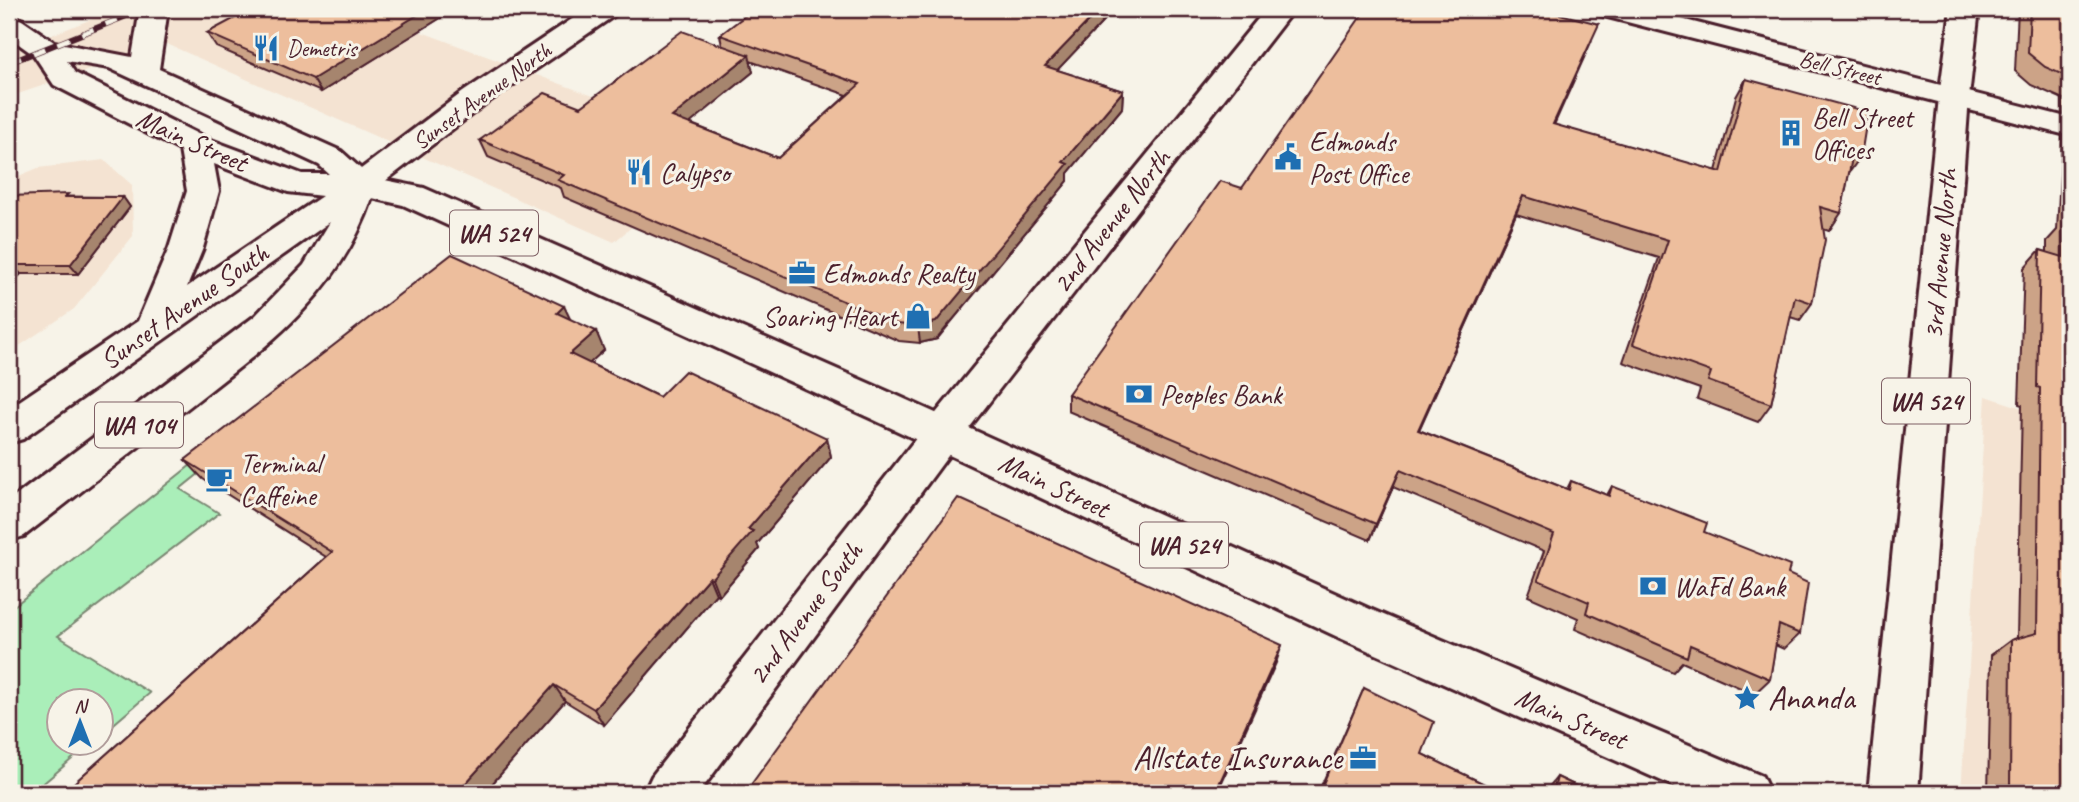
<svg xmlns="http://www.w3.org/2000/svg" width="2079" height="802" font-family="Caveat,sans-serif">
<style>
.built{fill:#f4e3d2}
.green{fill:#aaeeb9;stroke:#7a8672;stroke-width:2}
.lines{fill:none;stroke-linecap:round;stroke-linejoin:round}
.minor-casing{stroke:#4a1f2b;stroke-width:6}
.tertiary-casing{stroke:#4a1f2b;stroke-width:6}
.primary-casing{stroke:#4a1f2b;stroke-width:6}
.minor{fill:#f7f3e8;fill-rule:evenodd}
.tertiary{fill:#f7f3e8;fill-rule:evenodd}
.primary{fill:#f7f3e8;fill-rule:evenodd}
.rail-casing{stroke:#4a1f2b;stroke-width:6}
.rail{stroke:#f7f3e8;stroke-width:4.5;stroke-dasharray:13;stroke-linecap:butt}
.wall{fill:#cca387;stroke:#4a1f2b;stroke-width:2;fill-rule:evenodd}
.shaded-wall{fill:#a6856e;stroke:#4a1f2b;stroke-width:2}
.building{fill:#edbe9d;stroke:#4a1f2b;stroke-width:2}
.labels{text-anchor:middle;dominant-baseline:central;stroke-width:6;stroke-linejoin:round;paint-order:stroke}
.far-poi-label{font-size:23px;fill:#4a1f2b;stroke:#f7f3e8;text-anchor:start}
.far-street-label{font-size:23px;fill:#4a1f2b;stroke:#f7f3e8}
.shield{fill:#f7f3e8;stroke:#7e5f64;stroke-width:2}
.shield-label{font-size:26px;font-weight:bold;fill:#4a1f2b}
.poi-label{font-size:28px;fill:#4a1f2b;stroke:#f7f3e8;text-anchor:start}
.street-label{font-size:28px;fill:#4a1f2b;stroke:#f7f3e8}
.near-poi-label{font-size:33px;fill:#4a1f2b;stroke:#f7f3e8;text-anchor:start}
</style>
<rect width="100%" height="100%" fill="#f7f3e8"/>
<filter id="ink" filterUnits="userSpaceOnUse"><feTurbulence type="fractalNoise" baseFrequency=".0143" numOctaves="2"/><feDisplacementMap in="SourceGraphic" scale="14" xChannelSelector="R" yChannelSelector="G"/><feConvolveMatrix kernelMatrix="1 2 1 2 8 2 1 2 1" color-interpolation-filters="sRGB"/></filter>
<g filter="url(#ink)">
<g class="built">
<polygon points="117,9 360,9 727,146 614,242 167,44 9,97 9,52"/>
<polygon points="104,160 132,185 133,236 74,309 9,353 9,180 38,168"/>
<polygon points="1986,396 2070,424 2070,793 1961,793"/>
</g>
<polygon class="green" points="437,269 444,277 180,489 219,513 58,636 150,693 102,734 102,700 60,700 60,742 91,743 32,793 9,793 9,610"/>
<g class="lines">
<g class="minor-casing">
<g id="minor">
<polygon points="1266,9 1294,9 956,445 699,793 644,793 652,776 928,423"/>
<polygon points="1596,9 1642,9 2070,118 2070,136 1600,15"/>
</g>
</g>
<g class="tertiary-casing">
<polygon id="tertiary" points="587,9 619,9 615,15 485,104 371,192 360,196 349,192 344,185 349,178 463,92"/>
</g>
<g class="primary-casing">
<g id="primary">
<path d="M140,9H168L159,69L341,151L370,177L424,188L898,396L1372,610L1762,776L1770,793H1689L1340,638L870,418L403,205L372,198C337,300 260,351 180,414C128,455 76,496 24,536L9,541V501L255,316L304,265L330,222L23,439L9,443V408L138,321L169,248L187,191L180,150L54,85L34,55L9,37V16L19,18L54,42L132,57ZM67,61L109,68L319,165L329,174H302L206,138L75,73ZM214,164L288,192L322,196L187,287L203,248L219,191Z"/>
<polygon points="1951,9 1979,9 1969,97 1918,793 1868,793 1939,97"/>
</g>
</g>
<use href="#minor" class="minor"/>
<use href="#tertiary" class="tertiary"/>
<use href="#primary" class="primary"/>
<g class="rail-casing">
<polyline id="rail" points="9,63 144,9"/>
</g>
<use href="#rail" class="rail"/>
</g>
<g class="wall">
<polygon points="455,9 321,92 216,47 207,33"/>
<path d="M1115,9L1057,70L1123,91L1122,108L1068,173V181L937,339L920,343L899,341L564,197L561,188L488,157L480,140L581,107L722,46L720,35ZM750,61L847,95L778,158L689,123L753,72Z"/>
<polygon points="2018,9 2070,9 2070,117 2063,113 2063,99 2031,85 2015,71"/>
<polygon points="1591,42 1554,125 1716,171 1736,97 1746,79 1861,156 1849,173 1841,213 1829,231 1823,229 1812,303 1800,320 1790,317 1771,404 1758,422 1697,399 1700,389 1623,362 1659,258 1516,214 1419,430 1567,489 1571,481 1607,495 1612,486 1788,574 1800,634 1784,649 1775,645 1770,679 1754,694 1682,662 1673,672 1575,629 1578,618 1528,596 1544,551 1393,487 1370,540 1068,411 1068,394 1242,188"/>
<polygon points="2070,127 2070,793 1988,793 1991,655 2011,640 2017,638 2022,405 2019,404 2024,268 2040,250 2047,252 2047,241 2057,230 2062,137"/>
<polygon points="9,196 123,197 130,207 78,274 21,274 17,278 9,278"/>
<polygon points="570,319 604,350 589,363 659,397 827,438 831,457 757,544 759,549 719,596 716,594 604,725 565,701 484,793 63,793 326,557 203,479 185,460"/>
<polygon points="1364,688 1422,754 1503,793 1318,793"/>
<polygon points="1557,777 1591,793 1544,793"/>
</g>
<g class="shaded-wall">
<polygon points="427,9 455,9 321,92 313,79"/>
<polygon points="1100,9 1115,9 1045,83 1045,66"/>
<polygon points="749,55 753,72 677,134 672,117"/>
<polygon points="1123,91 1122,108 1068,173 1068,181 937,339 920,343 918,326 1063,162"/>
<polygon points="1523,196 1516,214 1411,447 1418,430"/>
<polygon points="123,197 130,207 78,274 70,265"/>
<polygon points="12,265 21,274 17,278 9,269"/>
<polygon points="564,306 573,325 557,313"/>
<polygon points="596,331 604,350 579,373 570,354"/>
<polygon points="827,438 831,457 757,544 759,549 719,596 712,578 748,529"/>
<polygon points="1400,470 1393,487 1370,540 1376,524"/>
<polygon points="709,577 716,594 604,725 594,709"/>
<polygon points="1282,645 1276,663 1217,793 1215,793"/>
<polygon points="554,685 565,701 484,793 457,793"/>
</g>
<g class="building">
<polygon points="252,9 427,9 313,79 207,33"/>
<polygon points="754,9 1100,9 1045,66 1123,91 1063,162 1068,164 936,322 918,326 897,324 558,180 564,175 480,140 545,93 581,107 682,31 749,55 672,117 778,158 860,84 720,35"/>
<polygon points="1366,9 1540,9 1599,24 1553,124 1721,172 1746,79 1868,112 1861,156 1853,153 1841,213 1820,207 1825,240 1812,303 1795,297 1771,404 1708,381 1711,372 1633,344 1668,240 1523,196 1418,430 1569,490 1571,481 1609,496 1612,486 1707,523 1704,532 1790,566 1788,574 1808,583 1800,634 1779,625 1770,679 1690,645 1687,657 1586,613 1589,602 1538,580 1554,534 1400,470 1376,524 1068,394 1220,181 1242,188"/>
<polygon points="2030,9 2070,9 2070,78 2045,67 2028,53"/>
<polygon points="68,194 65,197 123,197 70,265 12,265 9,269 9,196"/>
<polygon points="2063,223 2070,225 2070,793 2011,793 2010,791 2011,640 2037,633 2040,388 2037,387 2040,250 2063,257"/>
<polygon points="452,254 564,306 557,313 596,331 570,354 659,397 685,371 827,438 748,529 753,531 712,578 709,577 594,709 554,685 457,793 63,793 332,552 185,460"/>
<polygon points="958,498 1282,645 1215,793 745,793"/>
<polygon points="1364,688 1434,722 1422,754 1503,793 1319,793"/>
<polygon points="1557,777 1591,793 1553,793"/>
</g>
</g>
<defs>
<g id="restaurant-bare" transform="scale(2.1)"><path d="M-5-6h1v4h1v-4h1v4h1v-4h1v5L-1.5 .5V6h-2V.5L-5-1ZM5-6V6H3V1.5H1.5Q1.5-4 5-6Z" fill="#1f6fb2" stroke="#f7f3e8" stroke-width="2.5" paint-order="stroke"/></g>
<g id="building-bare" transform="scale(2.1)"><path d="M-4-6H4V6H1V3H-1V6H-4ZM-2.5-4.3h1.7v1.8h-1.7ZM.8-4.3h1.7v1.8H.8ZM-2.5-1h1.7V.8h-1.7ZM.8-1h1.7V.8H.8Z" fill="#1f6fb2" stroke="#f7f3e8" stroke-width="2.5" paint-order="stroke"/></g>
<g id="civic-bare" transform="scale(2.1)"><path d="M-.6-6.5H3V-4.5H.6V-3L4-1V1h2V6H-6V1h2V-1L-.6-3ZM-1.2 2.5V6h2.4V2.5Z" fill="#1f6fb2" stroke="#f7f3e8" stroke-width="2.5" paint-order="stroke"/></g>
<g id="office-bare" transform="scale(2.1)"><path d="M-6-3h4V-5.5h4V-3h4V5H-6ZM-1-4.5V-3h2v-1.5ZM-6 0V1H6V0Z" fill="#1f6fb2" stroke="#f7f3e8" stroke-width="2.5" paint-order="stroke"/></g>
<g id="shop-bare" transform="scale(2.1)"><path d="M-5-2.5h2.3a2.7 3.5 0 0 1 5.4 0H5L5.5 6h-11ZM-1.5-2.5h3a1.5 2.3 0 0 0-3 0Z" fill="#1f6fb2" stroke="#f7f3e8" stroke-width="2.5" paint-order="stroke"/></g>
<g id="bank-bare" transform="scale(2.1)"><path d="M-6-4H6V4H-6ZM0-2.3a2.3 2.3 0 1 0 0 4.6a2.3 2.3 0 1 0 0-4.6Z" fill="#1f6fb2" stroke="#f7f3e8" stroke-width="2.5" paint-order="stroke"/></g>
<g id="cafe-bare" transform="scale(2.1)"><path d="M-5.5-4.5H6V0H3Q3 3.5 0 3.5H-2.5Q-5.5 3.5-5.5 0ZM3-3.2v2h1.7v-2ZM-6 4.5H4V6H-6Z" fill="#1f6fb2" stroke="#f7f3e8" stroke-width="2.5" paint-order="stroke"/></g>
<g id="sight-bare" transform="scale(2.1)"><path d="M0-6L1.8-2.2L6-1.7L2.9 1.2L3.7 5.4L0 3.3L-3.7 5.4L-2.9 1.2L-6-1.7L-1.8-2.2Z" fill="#1f6fb2" stroke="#f7f3e8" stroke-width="2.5" paint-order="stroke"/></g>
</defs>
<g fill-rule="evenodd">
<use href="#restaurant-bare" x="266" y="48"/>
<use href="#building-bare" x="1791" y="133"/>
<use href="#civic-bare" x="1288" y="157"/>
<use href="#restaurant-bare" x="639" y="172"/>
<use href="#office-bare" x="802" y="273"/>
<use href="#shop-bare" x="918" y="316"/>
<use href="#bank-bare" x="1139" y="394"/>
<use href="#cafe-bare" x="219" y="479"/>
<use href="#bank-bare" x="1653" y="586"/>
<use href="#sight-bare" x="1747" y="698"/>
<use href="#office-bare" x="1363" y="758"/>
</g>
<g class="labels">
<g class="far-poi-label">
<text x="287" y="48">Demetris</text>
</g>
<g class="far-street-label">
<text transform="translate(1840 68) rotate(14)">Bell Street</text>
<text transform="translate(482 96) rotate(-36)">Sunset Avenue North</text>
</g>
<g class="shield">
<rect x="450" y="210.5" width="88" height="45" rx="5"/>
<rect x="1882" y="378.5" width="88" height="45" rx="5"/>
<rect x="95" y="402.5" width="88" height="45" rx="5"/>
<rect x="1140" y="522.5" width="88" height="45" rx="5"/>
</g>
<g class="shield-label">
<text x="494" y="233">WA 524</text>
<text x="1926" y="401">WA 524</text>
<text x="139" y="425">WA 104</text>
<text x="1184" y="545">WA 524</text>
</g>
<g class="poi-label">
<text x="1812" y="117">Bell Street<tspan x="1812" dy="32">Offices</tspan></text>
<text x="1309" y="141">Edmonds<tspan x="1309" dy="32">Post Office</tspan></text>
<text x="660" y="172">Calypso</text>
<text x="823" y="273">Edmonds Realty</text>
<text x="897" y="316" text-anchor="end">Soaring Heart</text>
<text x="1160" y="394">Peoples Bank</text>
<text x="240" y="463">Terminal<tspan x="240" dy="32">Caffeine</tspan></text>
<text x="1674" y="586">WaFd Bank</text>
</g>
<g class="street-label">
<text transform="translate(192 140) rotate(24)">Main Street</text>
<text transform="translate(1111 221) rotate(-52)">2nd Avenue North</text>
<text transform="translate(1940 254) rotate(-85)">3rd Avenue North</text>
<text transform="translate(184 306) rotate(-35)">Sunset Avenue South</text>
<text transform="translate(1054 485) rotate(25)">Main Street</text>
<text transform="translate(805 613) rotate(-53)">2nd Avenue South</text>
<text transform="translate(1571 718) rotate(23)">Main Street</text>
</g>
<g class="near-poi-label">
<text x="1768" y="698">Ananda</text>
<text x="1342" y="758" text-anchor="end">Allstate Insurance</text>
</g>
</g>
<rect width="2079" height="802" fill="none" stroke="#f7f3e8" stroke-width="35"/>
<rect x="18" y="18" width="2044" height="767" fill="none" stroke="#4a1f2b" stroke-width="2.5" filter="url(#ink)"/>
<g transform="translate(80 722)"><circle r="33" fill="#f7f3e8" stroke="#b29e9c" stroke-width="2"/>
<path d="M0-5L12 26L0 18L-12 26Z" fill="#1f6fb2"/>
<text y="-10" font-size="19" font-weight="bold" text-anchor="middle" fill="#4a1f2b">N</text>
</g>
</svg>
